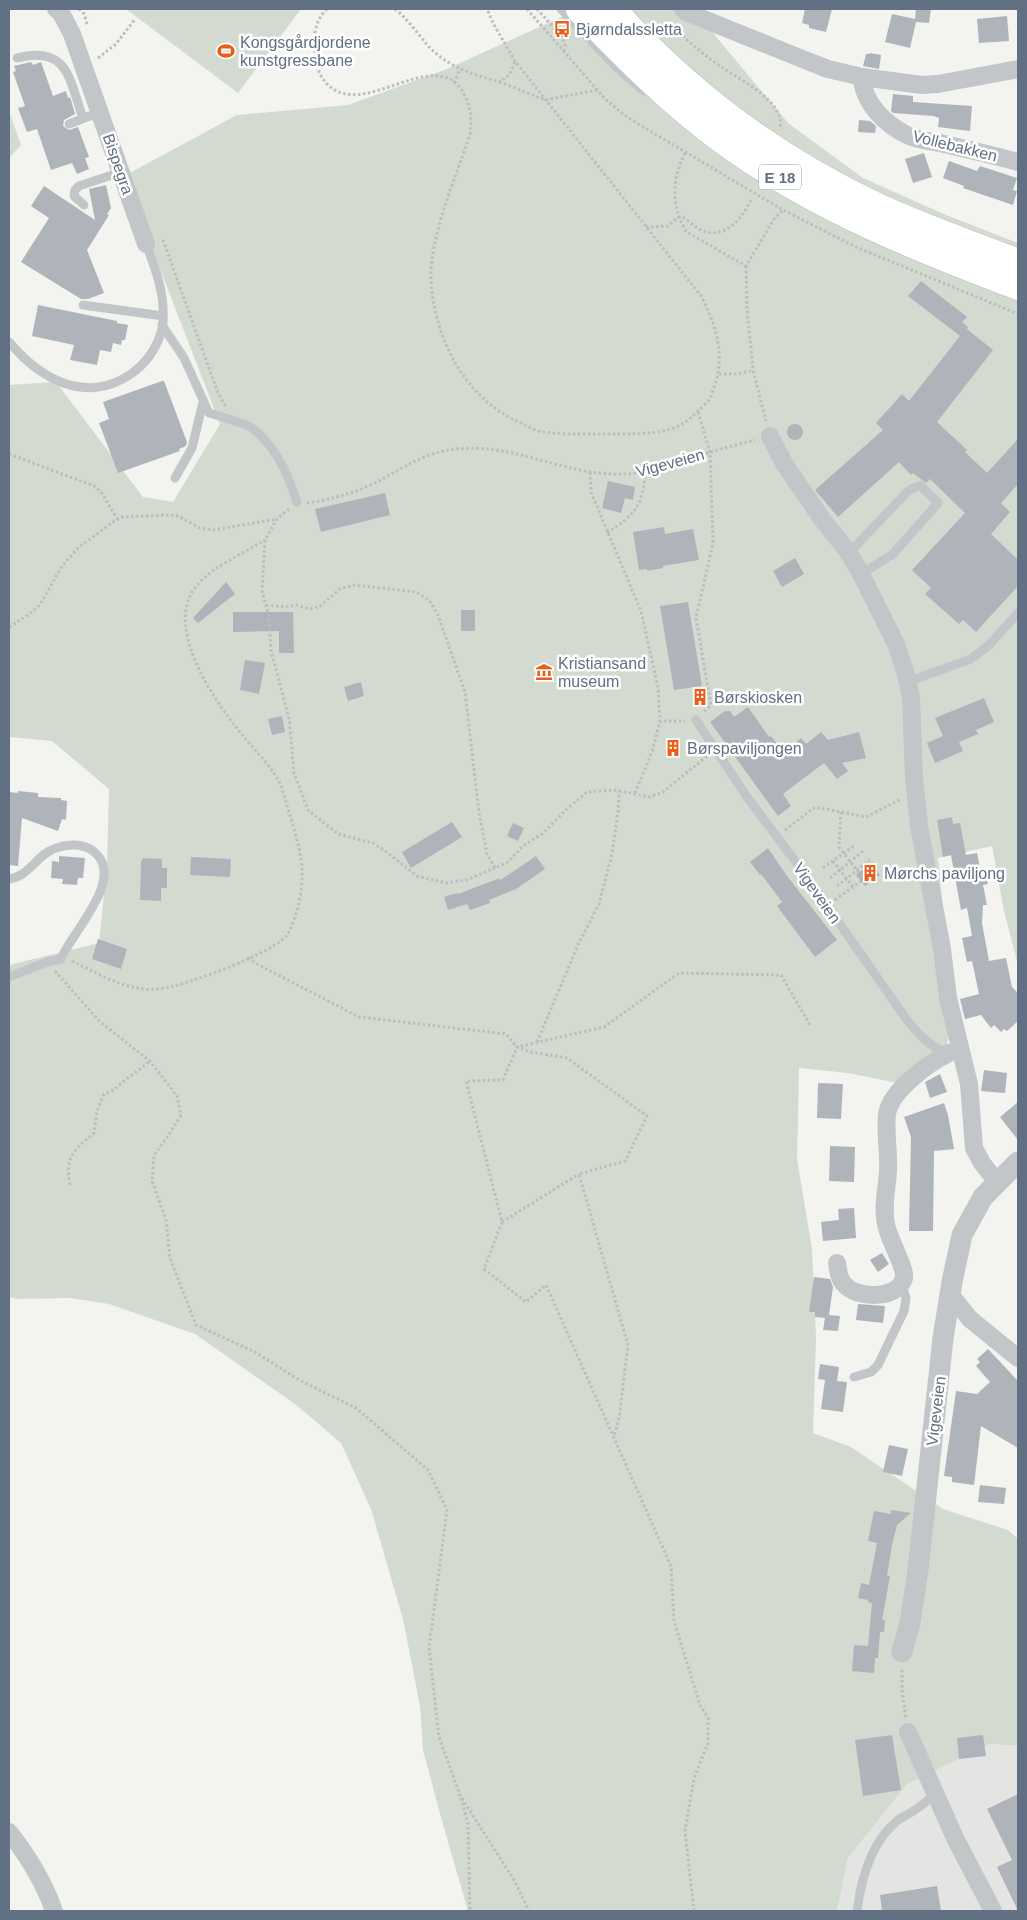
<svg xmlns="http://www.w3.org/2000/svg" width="1027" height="1920" font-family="Helvetica,sans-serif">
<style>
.built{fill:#e4e5e3}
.green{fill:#d3dbd0}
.building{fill:#aeb4ba}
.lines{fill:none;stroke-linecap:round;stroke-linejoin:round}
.trunk-casing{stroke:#b5b7bb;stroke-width:29}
.path{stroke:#bcbdc0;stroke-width:3;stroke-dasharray:2.5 2.5;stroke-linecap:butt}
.service{stroke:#c3c6c9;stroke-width:9}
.minor{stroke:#c3c6c9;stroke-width:18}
.tertiary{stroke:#c3c6c9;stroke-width:21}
.trunk{stroke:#fff;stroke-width:28}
.labels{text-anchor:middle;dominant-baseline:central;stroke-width:5;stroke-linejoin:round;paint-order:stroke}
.shield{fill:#fff;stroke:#909ba8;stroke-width:1}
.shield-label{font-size:15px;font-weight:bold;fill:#617082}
.poi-label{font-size:16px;fill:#617082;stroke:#fff;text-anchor:start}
.street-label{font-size:16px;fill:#617082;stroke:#fff}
</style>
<rect width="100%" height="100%" fill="#f3f4ef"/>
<polygon class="built" points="990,1744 1018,1746 1018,1911 837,1911 848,1858 907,1784"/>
<g class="green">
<polygon points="126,9 301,9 238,93"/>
<polygon points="579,9 693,9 788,123 863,178 946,215 1018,243 1018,965 1004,911 992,846 938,858 953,1007 946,1053 897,1083 848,1073 799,1068 797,1159 812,1249 816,1337 813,1433 851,1447 943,1509 1008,1530 1018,1539 1018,1746 990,1744 907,1784 848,1858 837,1911 468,1911 442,1821 423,1750 420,1706 403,1619 371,1509 341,1443 295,1404 195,1334 109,1304 70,1298 17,1299 9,1297 9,965 99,943 107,865 109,789 52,741 9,737 9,385 56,382 143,497 173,502 220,424 124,176 237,115 348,105 447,69"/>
<polygon points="9,111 21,145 9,158"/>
</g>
<g class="building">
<polygon points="805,9 832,9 826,32 809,28 809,25 802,23"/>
<polygon points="916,9 931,9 929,23 916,22 910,48 885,42 892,14 915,19"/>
<polygon points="1007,16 1009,41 979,43 977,19"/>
<polygon points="870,53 881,55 879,69 863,66 866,54 870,54"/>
<polygon points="31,62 33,65 41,62 53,96 66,91 68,98 70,97 75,114 64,120 63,126 69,130 78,127 89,157 85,158 89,169 77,174 72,163 51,170 37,129 27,132 18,108 25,106 13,72 16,71 14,66"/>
<polygon points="893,94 913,96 913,102 972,106 970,131 938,127 939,118 933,116 893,113 891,111"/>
<polygon points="859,120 870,121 876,126 875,133 858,132"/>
<polygon points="924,153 932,177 913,183 905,159"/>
<polygon points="949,161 977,171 980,166 1017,178 1013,190 1017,191 1013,205 963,188 964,186 943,178"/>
<polygon points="106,185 111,208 107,214 109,215 87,250 104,293 88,299 81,299 21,262 49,218 31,206 44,186 95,220 89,189"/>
<polygon points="921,281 967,317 962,322 968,327 967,329 993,350 937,422 967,450 965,452 987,473 1018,439 1018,484 1001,503 1010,512 991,534 1018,560 1018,586 976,632 963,620 959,624 925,594 931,588 912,570 965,513 930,479 926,483 913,473 911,475 899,462 838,517 815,490 883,430 876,423 902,394 909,401 960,336 908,296"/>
<polygon points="38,305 117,321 117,323 128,325 125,340 122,340 121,345 113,343 111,352 100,350 97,365 70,360 74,345 32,336"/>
<polygon points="162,381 164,381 187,442 186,446 179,449 180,451 118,473 99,423 109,419 103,402"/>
<circle cx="795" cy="432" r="8"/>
<polygon points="608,481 635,487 633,500 625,498 621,513 602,508"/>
<polygon points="385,493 390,515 321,532 315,509"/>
<polygon points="664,527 665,534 693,529 699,560 663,566 663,568 647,571 647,569 639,570 633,532"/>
<polygon points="795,558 804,574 782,587 773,571"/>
<polygon points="226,582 235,594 198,623 193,618"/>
<polygon points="688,602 702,686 674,690 660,606"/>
<rect x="461" y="610" width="14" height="21"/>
<polygon points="233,612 293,612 294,653 279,653 279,631 233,632"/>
<polygon points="245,660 265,663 259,694 240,690"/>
<polygon points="361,682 364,696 348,701 344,687"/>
<polygon points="984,698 994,722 976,730 978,734 959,742 963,751 935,763 927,743 943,736 935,718"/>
<polygon points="748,707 769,737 771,736 784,753 801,738 806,744 821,732 828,740 859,732 866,758 842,763 848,771 837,779 824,763 783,794 791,806 778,816 710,722 725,711 730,711 734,717"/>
<polygon points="282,716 285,732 272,735 268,719"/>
<polygon points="18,791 38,793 38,797 61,798 61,800 67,801 66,820 62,819 58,831 22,818 18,866 9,865 9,792 18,793"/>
<polygon points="952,817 953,824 960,823 966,855 977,853 981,873 985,872 988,884 983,885 987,905 983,905 982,923 989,961 1006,958 1012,987 1018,993 1018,1021 1007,1031 1004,1029 1001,1032 994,1025 991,1028 981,1015 965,1019 960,999 979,994 972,961 967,962 962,938 972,936 967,908 961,910 951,855 943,857 937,820"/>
<polygon points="452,822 462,837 411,868 402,852"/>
<polygon points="513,823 524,828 518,841 507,836"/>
<polygon points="768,848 787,876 837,940 815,957 777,906 782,902 761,874 760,875 750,862"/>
<polygon points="59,856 85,858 83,878 78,878 77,885 62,884 63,879 51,878 52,861 59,862"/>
<polygon points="536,856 545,869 516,889 489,900 490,903 470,910 467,904 448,910 444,897 457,893 458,894 500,878 499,881"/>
<polygon points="191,857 231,859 230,877 190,875"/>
<polygon points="143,858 162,859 162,868 167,868 167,888 161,888 161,901 140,900 141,862"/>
<polygon points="871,863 880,875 865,886 856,875"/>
<polygon points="98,939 127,949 121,969 92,959"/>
<polygon points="984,1070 1007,1073 1005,1093 981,1091"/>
<polygon points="940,1074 947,1092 930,1098 925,1082"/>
<polygon points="818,1083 843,1084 841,1119 817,1118"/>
<polygon points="1018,1102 1018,1140 1000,1117"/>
<polygon points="944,1103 948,1115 954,1149 934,1151 933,1231 909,1231 911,1137 904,1117"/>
<polygon points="830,1146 855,1147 854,1182 829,1181"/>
<polygon points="854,1208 856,1238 823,1241 821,1222 839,1220 838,1209"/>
<polygon points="882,1253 889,1264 878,1272 870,1260"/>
<polygon points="814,1277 830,1279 833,1287 829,1315 840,1316 838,1331 823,1330 825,1318 815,1317 815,1312 809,1312"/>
<polygon points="858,1304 885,1306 883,1323 856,1320"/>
<polygon points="988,1349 1018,1381 1018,1448 981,1426 974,1485 952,1482 952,1477 944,1476 956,1391 977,1394 990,1382 976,1366 980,1362 977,1359"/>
<polygon points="820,1364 839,1367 837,1381 847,1382 843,1412 821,1409 825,1380 818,1379"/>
<polygon points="889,1445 908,1449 902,1476 883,1472"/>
<polygon points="980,1485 1006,1488 1004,1504 978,1502"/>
<polygon points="891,1510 911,1513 897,1525 892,1545 887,1576 890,1576 882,1620 885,1620 884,1632 880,1632 878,1658 875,1658 874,1673 852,1671 854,1645 868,1646 872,1603 868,1602 868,1600 858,1598 861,1583 869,1585 877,1543 868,1541 874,1511 891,1514"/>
<polygon points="892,1735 901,1790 863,1796 855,1740"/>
<polygon points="983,1735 986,1756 959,1759 957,1738"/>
<polygon points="1018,1794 1018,1911 997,1867 1012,1860 987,1809"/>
<polygon points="937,1886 941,1911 882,1911 880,1895"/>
</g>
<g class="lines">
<g class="trunk-casing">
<g id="trunk">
<path d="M580,9C619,49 658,89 702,124C796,199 907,244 1018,286"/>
<path d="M612,9C686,93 776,159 877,207C923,228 971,245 1018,263"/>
</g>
</g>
<g class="path">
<polyline points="79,9 84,14 87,24"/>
<path d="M327,9C316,19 312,37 315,51C316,58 317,67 320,74C353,134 434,38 464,94C471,108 472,120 470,135C456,177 429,237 431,281C435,340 465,399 521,423C526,426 532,429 538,431C560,435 584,434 606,434C629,434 652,435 674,428C683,425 691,418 698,411C701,408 706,404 709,400C711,397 713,391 714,387C726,356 716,324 701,296L515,61L493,23L487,9"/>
<path d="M395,9C409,20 419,36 431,49C451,68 474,75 500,82"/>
<polyline points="527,9 606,100 627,117 645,128 783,210 856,247 1018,314"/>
<polyline points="537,9 561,36 565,44 564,52"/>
<path d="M680,26C680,36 691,44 698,49C706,56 714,62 723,68C742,81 786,102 780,129"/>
<polyline points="98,58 116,44 135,19"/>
<polyline points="515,62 510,74 500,82 545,100 597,90"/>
<polyline points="454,83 460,69"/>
<path d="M685,153C674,174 672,194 679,217H683C689,221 694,226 699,229C723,242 743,219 751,199"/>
<polyline points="646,227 668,226 679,217 685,230 690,234 746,266 774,219 783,210"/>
<polyline points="163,240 218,393 226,407"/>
<polyline points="746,266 747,308 753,370 766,421"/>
<polyline points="719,374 738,374 753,370"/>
<polyline points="698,412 710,452 713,543 696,618 711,705 703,713"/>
<polyline points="9,454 94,486 101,492 118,520"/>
<polyline points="590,472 591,492 641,611 658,687 660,721 685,721"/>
<path d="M307,503C329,500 353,493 373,484C403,469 421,453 456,449C512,443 558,472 612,474C647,476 679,463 711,452C726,447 741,444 755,440"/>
<polyline points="289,509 277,519 265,540 262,591 269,617 271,651 289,718 294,773 308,810 338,834 373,843 384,850 417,876 446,883 466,880 495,868"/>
<path d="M607,533C637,513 641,507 646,472"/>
<polyline points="266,605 285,607 297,605 310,609 319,607 340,589 354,585 416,592 429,600 438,615 465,692 479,813 487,854 495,868 508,862 523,846 542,834 567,809 587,792 614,790 650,797 663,792 707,756"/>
<polyline points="9,627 28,615 40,605 62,566 79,547 113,522 121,517 169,515 178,516 200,528 213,530 277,519"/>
<polyline points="635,793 652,752 660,721"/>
<polyline points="841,812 839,847 859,873"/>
<polyline points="785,830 815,807 866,817 901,799"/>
<polyline points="833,861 853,887"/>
<polyline points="823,868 855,845"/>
<polyline points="830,878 863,851"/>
<polyline points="837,886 870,860"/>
<polyline points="835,900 861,881"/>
<polyline points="248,958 257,964 359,1017 506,1034 517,1047 531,1052 567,1058 647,1116 625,1161 579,1174 628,1345 619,1418 614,1437"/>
<path d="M72,961C95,972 118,986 143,989C150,990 158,989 166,988C188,984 281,951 289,932C298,914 303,889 302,869C301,846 288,811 282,788C275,769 253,749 241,733C214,701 161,624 198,584C214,566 244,553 265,540"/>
<polyline points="55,971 100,1022 150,1061 177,1096 181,1115 168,1136 154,1155 152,1181 166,1220 170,1258 196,1325 255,1352 301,1381 356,1408 428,1470 447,1510 429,1648 439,1737 460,1795 514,1880 529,1911"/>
<polyline points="537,1042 578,945 599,904 612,854 618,812 619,791"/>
<path d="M70,1185C65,1156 73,1151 94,1133L97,1111L104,1094C116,1090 115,1088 124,1081C132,1074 141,1069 150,1061"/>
<polyline points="502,1222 579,1174"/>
<polyline points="902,1670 902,1690 906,1718"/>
<polyline points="461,1798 468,1824 470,1911"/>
<polyline points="694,1911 685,1831 694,1778 708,1743 708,1718 700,1705 674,1621 671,1566 546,1285 526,1302 484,1269 502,1222 466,1081 503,1080 517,1047 604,1027 679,973 781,975 810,1025"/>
</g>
<g class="service">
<polyline points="561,9 615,66 644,91"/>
<path d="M17,58C69,45 69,80 83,118"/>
<polyline points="69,124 100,112"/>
<polyline points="84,205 74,196 75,190 79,186 121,172"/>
<polyline points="83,305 163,316"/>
<path d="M162,325L184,358L209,413C219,416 243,423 250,427C275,444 288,474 297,502"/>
<path d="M9,342C42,381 89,406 135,371C150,359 161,341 163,322C165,294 156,270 146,244"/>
<polyline points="175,478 192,448 203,402"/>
<polyline points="849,553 908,491 920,485 938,503 893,554 861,574"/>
<polyline points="907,682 971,659 989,645 1018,613"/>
<path d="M696,720L747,797L802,870L907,1020C919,1035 929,1046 947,1053"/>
<path d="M9,879C29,877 37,854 56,848C67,844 83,843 93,851C128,877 71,933 61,959L47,962L9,977"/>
<polyline points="854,1377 871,1372 878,1365 904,1311 906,1298 901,1283"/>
<path d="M857,1911C861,1880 871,1842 897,1821C900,1818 906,1816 910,1813C919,1808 927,1801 934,1795"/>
</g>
<g class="minor">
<polyline points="56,9 61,13 72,34 146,244"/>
<polyline points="683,9 686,12 805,60 828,69 862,77 922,85 938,84 1018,69"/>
<path d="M862,77C863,103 885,124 907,135C916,140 930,141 940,143C966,149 992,155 1018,162"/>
<polyline points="770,436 785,465 822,519 849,553 861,574 896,644 906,674 911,698 914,777 919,826 942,949 948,998 969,1084 974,1148 982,1163 997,1182"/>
<path d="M837,1263C838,1270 839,1279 844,1284C856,1299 898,1300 904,1278C906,1268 888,1238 886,1224C882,1207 887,1189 888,1171C889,1152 885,1132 887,1114C891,1090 929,1063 949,1053"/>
<polyline points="950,1294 970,1319 1018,1358"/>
<polyline points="908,1732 955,1838 993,1911"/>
<path d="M9,1832C28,1856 44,1882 54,1911"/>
</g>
<polyline class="tertiary" points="902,1652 910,1623 918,1570 943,1338 952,1282 962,1235 983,1197 1018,1162"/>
<use href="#trunk" class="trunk"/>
</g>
<defs>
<g id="bus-bare" transform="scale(1.35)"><path d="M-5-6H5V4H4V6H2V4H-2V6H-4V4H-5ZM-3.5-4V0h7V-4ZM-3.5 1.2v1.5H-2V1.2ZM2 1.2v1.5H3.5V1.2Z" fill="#ea5e19" stroke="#fff" stroke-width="2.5" paint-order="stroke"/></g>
<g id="stadium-bare" transform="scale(1.35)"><path d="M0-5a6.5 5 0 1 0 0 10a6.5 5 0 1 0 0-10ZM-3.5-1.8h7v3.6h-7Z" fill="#ea5e19" stroke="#fff" stroke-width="2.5" paint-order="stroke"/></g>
<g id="museum-bare" transform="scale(1.35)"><path d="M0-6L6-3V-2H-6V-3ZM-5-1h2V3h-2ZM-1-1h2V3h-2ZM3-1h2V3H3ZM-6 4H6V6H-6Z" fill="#ea5e19" stroke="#fff" stroke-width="2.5" paint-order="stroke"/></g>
<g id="building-bare" transform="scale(1.35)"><path d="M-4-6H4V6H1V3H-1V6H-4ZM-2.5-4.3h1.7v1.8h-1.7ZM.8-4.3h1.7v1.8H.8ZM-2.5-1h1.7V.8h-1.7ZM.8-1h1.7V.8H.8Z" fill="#ea5e19" stroke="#fff" stroke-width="2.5" paint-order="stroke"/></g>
</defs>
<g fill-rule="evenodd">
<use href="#bus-bare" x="562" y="29"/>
<use href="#stadium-bare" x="226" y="51"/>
<use href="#museum-bare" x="544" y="672"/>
<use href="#building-bare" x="700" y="697"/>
<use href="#building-bare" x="673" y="748"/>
<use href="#building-bare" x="870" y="873"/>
</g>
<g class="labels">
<rect class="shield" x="759" y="164.5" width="42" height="25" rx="4"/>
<g class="shield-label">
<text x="780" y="177">E 18</text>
</g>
<g class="poi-label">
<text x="576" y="29">Bjørndalssletta</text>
<text x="240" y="42">Kongsgårdjordene<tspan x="240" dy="18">kunstgressbane</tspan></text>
<text x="558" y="663">Kristiansand<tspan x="558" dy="18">museum</tspan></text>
<text x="714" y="697">Børskiosken</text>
<text x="687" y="748">Børspaviljongen</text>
<text x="884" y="873">Mørchs paviljong</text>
</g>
<g class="street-label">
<text transform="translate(955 146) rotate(14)">Vollebakken</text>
<text transform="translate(118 164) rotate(71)">Bispegra</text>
<text transform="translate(670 463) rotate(-15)">Vigeveien</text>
<text transform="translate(817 893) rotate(55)">Vigeveien</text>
<text transform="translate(936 1411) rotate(-83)">Vigeveien</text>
</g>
</g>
<rect width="1027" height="1920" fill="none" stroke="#617082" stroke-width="20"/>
</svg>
